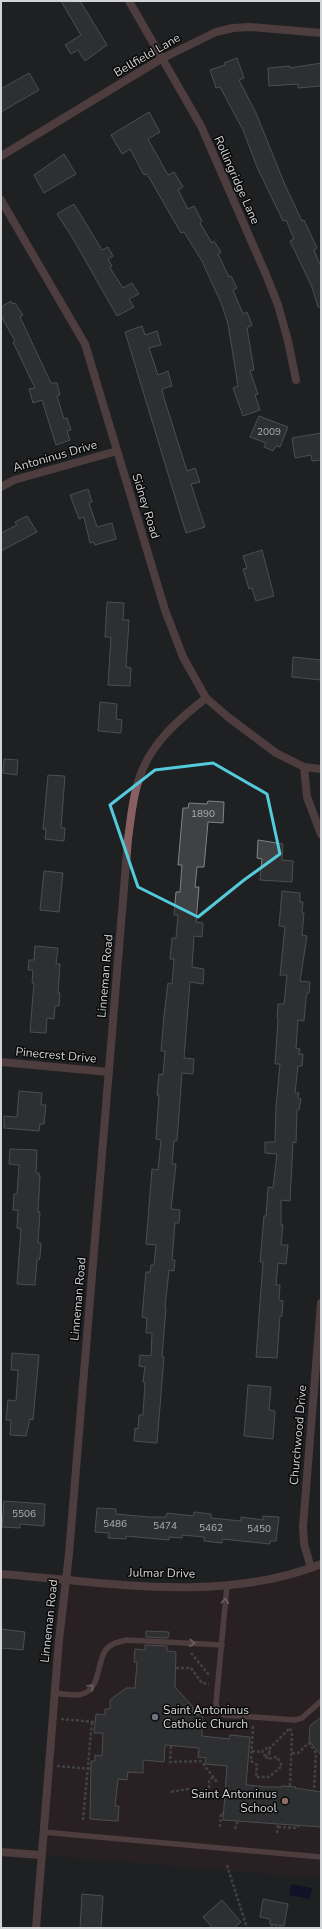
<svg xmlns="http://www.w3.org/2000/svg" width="322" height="1929" font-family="'Nunito Sans',sans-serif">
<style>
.education{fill:#342124}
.water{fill:#00002e}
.building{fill:#404143;stroke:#818385}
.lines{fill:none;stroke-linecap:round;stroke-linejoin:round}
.path{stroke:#68696b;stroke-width:2.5;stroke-dasharray:3 2;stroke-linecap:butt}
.lane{stroke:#885f60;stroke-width:5.5}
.street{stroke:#885f60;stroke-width:8}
.oneway{stroke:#bcb1b2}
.marked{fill:none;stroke:#53cbdb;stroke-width:3;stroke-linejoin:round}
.worship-dot{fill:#6b7280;stroke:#09090a;stroke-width:1.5}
.education-dot{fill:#8d6e63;stroke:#09090a;stroke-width:1.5}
.labels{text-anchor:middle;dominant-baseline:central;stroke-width:3;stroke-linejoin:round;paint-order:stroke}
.number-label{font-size:10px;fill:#aeafb0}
.street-label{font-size:12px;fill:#d3d4d5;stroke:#09090a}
.poi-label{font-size:12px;fill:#d3d4d5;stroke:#09090a;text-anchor:start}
</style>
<rect width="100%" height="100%" fill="#1f2022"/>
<polygon class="education" points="321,1564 321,1878 41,1855 66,1579 86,1582 227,1585"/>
<polygon class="water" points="291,1884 312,1888 310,1899 289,1895"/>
<g class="building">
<polygon points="61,1 80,1 107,45 85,61 78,50 71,54 65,45 81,35"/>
<polygon points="237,58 244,78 239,80 256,113 285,185 302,221 304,220 317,248 314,250 321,267 321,307 318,307 312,287 290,241 294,239 286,220 283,221 257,167 243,130 220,87 216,88 210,70 225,65 224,63"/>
<polygon points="321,63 321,86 298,88 298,84 269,86 268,68 290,66 290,68"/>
<polygon points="29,73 39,90 1,112 1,89"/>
<polygon points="149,112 160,132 148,139 168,175 174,172 183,187 178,190 188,209 194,206 202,221 200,223 212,243 214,241 221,252 218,254 229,277 231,276 237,288 233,290 243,314 247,312 252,325 247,328 254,370 250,371 258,394 255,395 260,410 243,416 233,388 238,386 228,324 222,305 202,261 184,232 181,233 147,174 144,175 130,149 122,154 111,135"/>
<polygon points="64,154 76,174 44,193 34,175"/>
<polygon points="74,204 102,250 108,247 113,256 108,259 112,266 110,268 123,288 132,283 139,294 129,299 134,307 117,316 72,237 57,214"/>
<polygon points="11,301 12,304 15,303 23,315 20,317 51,383 57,383 60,395 57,396 64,419 67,418 71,430 67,431 70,440 56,445 42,400 33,403 29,389 35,388 13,342 15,341 1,316 1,307"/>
<polygon points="142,326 145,335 157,331 161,345 149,348 158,375 168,371 172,386 162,389 164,398 187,471 195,468 200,482 191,484 205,527 186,533 125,332"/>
<polygon points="259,416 288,427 280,447 276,446 273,451 264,447 266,443 250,437"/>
<polygon points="321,433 321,460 312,461 311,455 295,458 292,438"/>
<polygon points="88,489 92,502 89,503 97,527 112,523 116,539 95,545 94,542 90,543 84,517 79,519 70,495"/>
<polygon points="27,516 37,532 1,551 1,533 17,525 15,522"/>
<polygon points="262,550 274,596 256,601 252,588 249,589 243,569 247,568 243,556"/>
<polygon points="107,602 124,603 123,620 129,620 126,667 131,668 130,686 108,685 111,637 105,637"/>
<polygon points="293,657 321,660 321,680 292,677"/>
<polygon points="100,702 117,704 116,719 122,720 121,733 98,731"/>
<polygon points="4,759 18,760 17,775 3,773"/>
<polygon points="48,775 65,776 61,828 65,828 64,841 45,839 46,829 43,829"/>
<polygon points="208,801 224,802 223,823 208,822 204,867 197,867 195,887 199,887 196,922 203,923 202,937 194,936 192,967 204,969 203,984 190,982 184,1058 194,1059 193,1074 182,1073 177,1141 174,1141 172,1164 176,1164 171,1209 180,1210 179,1223 175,1223 172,1260 175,1260 174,1271 169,1270 165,1308 166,1308 162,1357 164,1357 157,1443 134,1441 135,1428 138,1429 139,1415 143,1415 145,1382 143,1382 145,1367 139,1366 140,1355 151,1356 152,1333 146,1333 147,1318 142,1317 146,1272 150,1272 151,1265 154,1265 156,1245 146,1244 152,1169 158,1170 161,1140 156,1139 159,1095 157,1095 159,1074 163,1075 165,1051 161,1051 164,1015 168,983 172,984 174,959 170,959 172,938 176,938 178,915 174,915 176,892 180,892 182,865 178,865 183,808 188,808 189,803 207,804"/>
<polygon points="258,840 283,844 282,860 293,861 292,882 260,880 262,859 257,858"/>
<polygon points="44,871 63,873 59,912 40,910"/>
<polygon points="282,891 300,893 300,902 303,902 302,913 304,913 302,935 307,936 300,981 310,982 309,993 307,993 306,999 304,1021 298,1020 296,1048 300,1049 299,1054 303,1054 302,1066 298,1066 295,1093 299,1093 298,1098 301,1099 299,1110 297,1110 296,1143 293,1142 290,1201 281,1200 281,1225 283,1225 281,1245 288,1245 286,1264 278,1263 276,1285 280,1285 279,1300 283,1301 282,1316 280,1316 277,1358 256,1357 263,1262 260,1262 264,1216 266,1216 268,1187 273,1188 277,1154 265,1153 265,1142 275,1142 276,1107 280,1064 275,1064 278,1019 277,1018 278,1004 284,1004 287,975 280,975 285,927 279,926"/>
<polygon points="35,946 58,948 56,964 60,964 58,993 60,993 59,1006 55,1006 54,1019 47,1018 46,1033 30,1032 34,983 32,983 33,970 28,970 29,960 34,960"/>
<polygon points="19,1091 42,1093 41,1105 46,1105 44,1124 40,1124 39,1131 4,1128 4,1116 17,1117"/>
<polygon points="10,1149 37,1150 36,1173 39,1173 39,1176 40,1176 38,1212 40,1212 38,1243 41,1243 40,1257 39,1260 37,1260 35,1285 17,1284 21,1229 17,1228 18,1210 13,1210 14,1194 17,1194 19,1165 9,1164"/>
<polygon points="12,1353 39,1355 33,1420 30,1419 26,1436 10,1435 11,1420 6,1420 8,1400 16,1401 18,1370 11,1370"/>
<polygon points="248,1385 271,1387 269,1410 275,1411 273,1439 244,1436"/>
<polygon points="4,1501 45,1504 44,1526 20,1524 20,1528 2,1527"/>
<polygon points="97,1508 116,1509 116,1514 148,1517 166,1517 167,1513 193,1516 194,1512 211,1514 211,1518 241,1521 241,1517 263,1520 263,1516 279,1517 276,1541 270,1541 270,1544 222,1539 222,1543 204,1541 204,1537 182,1535 182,1538 169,1537 169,1540 126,1536 126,1539 108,1538 109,1533 95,1532"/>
<polygon points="1,1629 25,1632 23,1650 1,1648"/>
<polygon points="146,1631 169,1632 168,1638 146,1637"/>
<polygon points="145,1645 167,1646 167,1651 176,1652 175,1687 193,1707 192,1714 202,1715 202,1736 229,1739 230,1735 250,1737 246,1785 268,1787 282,1787 282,1786 296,1787 295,1788 321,1792 321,1827 223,1820 227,1766 205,1764 206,1758 198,1757 199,1748 165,1745 164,1762 143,1760 143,1773 128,1772 127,1780 118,1779 115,1806 119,1806 118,1821 90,1819 91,1761 95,1761 95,1755 102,1756 103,1733 94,1733 96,1714 105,1715 105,1709 110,1709 110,1700 126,1688 135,1688 137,1662 134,1662 135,1649 145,1650"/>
<polygon points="321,1717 321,1755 309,1741 310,1726"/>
<polygon points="82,1894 103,1896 101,1928 80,1928"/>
<polygon points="263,1899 288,1904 284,1926 270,1924 270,1919 260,1917"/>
<polygon points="222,1900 241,1922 234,1928 213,1928 203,1917"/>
</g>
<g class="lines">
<g class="path">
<polyline points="191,1653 209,1675"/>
<polyline points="176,1668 191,1668 202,1683 209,1684"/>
<polyline points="61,1719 95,1722"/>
<polyline points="253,1726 251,1761 257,1765 256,1777 269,1777 282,1766 277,1757 267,1759 267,1755"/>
<polyline points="171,1746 170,1762 201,1761 217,1782"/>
<circle cx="266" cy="1752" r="3.5"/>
<polyline points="269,1749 289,1729"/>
<polyline points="252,1751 263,1752"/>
<polyline points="292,1753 298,1753 309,1743 316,1753 314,1791"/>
<polyline points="57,1766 91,1769"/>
<polyline points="290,1786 292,1735 290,1728"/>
<polyline points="171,1792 187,1789 204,1792 209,1789 209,1781 213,1777"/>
<polyline points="216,1795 225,1796"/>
<polyline points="83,1820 92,1722"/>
<polyline points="220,1827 221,1813 223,1813"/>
<polyline points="278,1827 297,1828 299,1825"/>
<polyline points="235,1829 238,1821"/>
<polyline points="277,1833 278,1824"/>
<polyline points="227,1865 247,1928"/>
<polyline points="271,1928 272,1925 281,1926"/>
</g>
<g class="lane">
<polyline points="227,1585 216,1703 218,1711 225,1715 295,1720 302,1718 321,1701"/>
<path d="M55,1693C62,1694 70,1695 77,1695C101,1693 96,1666 105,1651C110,1643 119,1642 127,1640L222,1645"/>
<polyline points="43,1832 321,1857"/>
</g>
<g class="street">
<polyline points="129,1 201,126 267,277 278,305 288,341 296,380"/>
<polyline points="1,156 161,59 216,32 233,28 250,27 321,33"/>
<polyline points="1,200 85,344 165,610 183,657 206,698 228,717 276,753 304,767 321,769"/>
<polyline points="1,487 14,480 117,451"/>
<polyline points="304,767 307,797 321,834"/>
<polyline points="1,1062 109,1072"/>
<polyline points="311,1568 304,1544 303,1526 321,1303"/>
<path d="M1,1574C105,1582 221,1604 321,1564"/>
<polyline points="1,1852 41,1855"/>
<path d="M36,1928L59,1640L69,1554L128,839C131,819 132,799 139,779C150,744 178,720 206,698"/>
</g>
</g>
<defs><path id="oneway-chevron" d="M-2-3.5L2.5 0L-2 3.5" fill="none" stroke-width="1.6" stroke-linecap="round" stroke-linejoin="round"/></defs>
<g class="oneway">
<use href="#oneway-chevron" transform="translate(225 1601) rotate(-86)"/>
<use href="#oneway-chevron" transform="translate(192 1643) rotate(3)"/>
<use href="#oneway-chevron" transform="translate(91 1687) rotate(-46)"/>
</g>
<path d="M0 0H322V1929H0ZM213,763L267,794L280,854L244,880L198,917L138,887L110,805L155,770Z" fill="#1f2022" fill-opacity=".55" fill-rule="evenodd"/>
<path class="marked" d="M213,763L267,794L280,854L244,880L198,917L138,887L110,805L155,770Z"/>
<circle class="worship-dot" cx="155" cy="1717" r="4"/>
<circle class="education-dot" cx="285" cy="1801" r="4"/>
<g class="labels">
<g class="number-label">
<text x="269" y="432">2009</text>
<text x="203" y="814">1890</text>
<text x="24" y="1514">5506</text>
<text x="115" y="1524">5486</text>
<text x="165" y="1526">5474</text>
<text x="211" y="1528">5462</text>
<text x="259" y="1529">5450</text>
</g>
<g class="street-label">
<text transform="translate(147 55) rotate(-30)">Bellfield Lane</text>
<text transform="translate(237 180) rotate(66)">Rollingridge Lane</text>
<text transform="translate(55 456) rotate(-16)">Antoninus Drive</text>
<text transform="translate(146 506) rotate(73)">Sidney Road</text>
<text transform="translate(105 976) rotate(-85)">Linneman Road</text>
<text transform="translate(56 1055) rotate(5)">Pinecrest Drive</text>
<text transform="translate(78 1299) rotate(-85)">Linneman Road</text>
<text transform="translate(298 1435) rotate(-85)">Churchwood Drive</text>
<text transform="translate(162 1573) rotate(1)">Julmar Drive</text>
<text transform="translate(49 1621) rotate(-84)">Linneman Road</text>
</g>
<g class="poi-label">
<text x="163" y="1710">Saint Antoninus<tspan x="163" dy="14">Catholic Church</tspan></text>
<text x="277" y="1794" text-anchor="end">Saint Antoninus<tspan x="277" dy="14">School</tspan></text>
</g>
</g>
<rect width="322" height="1929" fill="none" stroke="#d3d4d5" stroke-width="4"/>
</svg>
